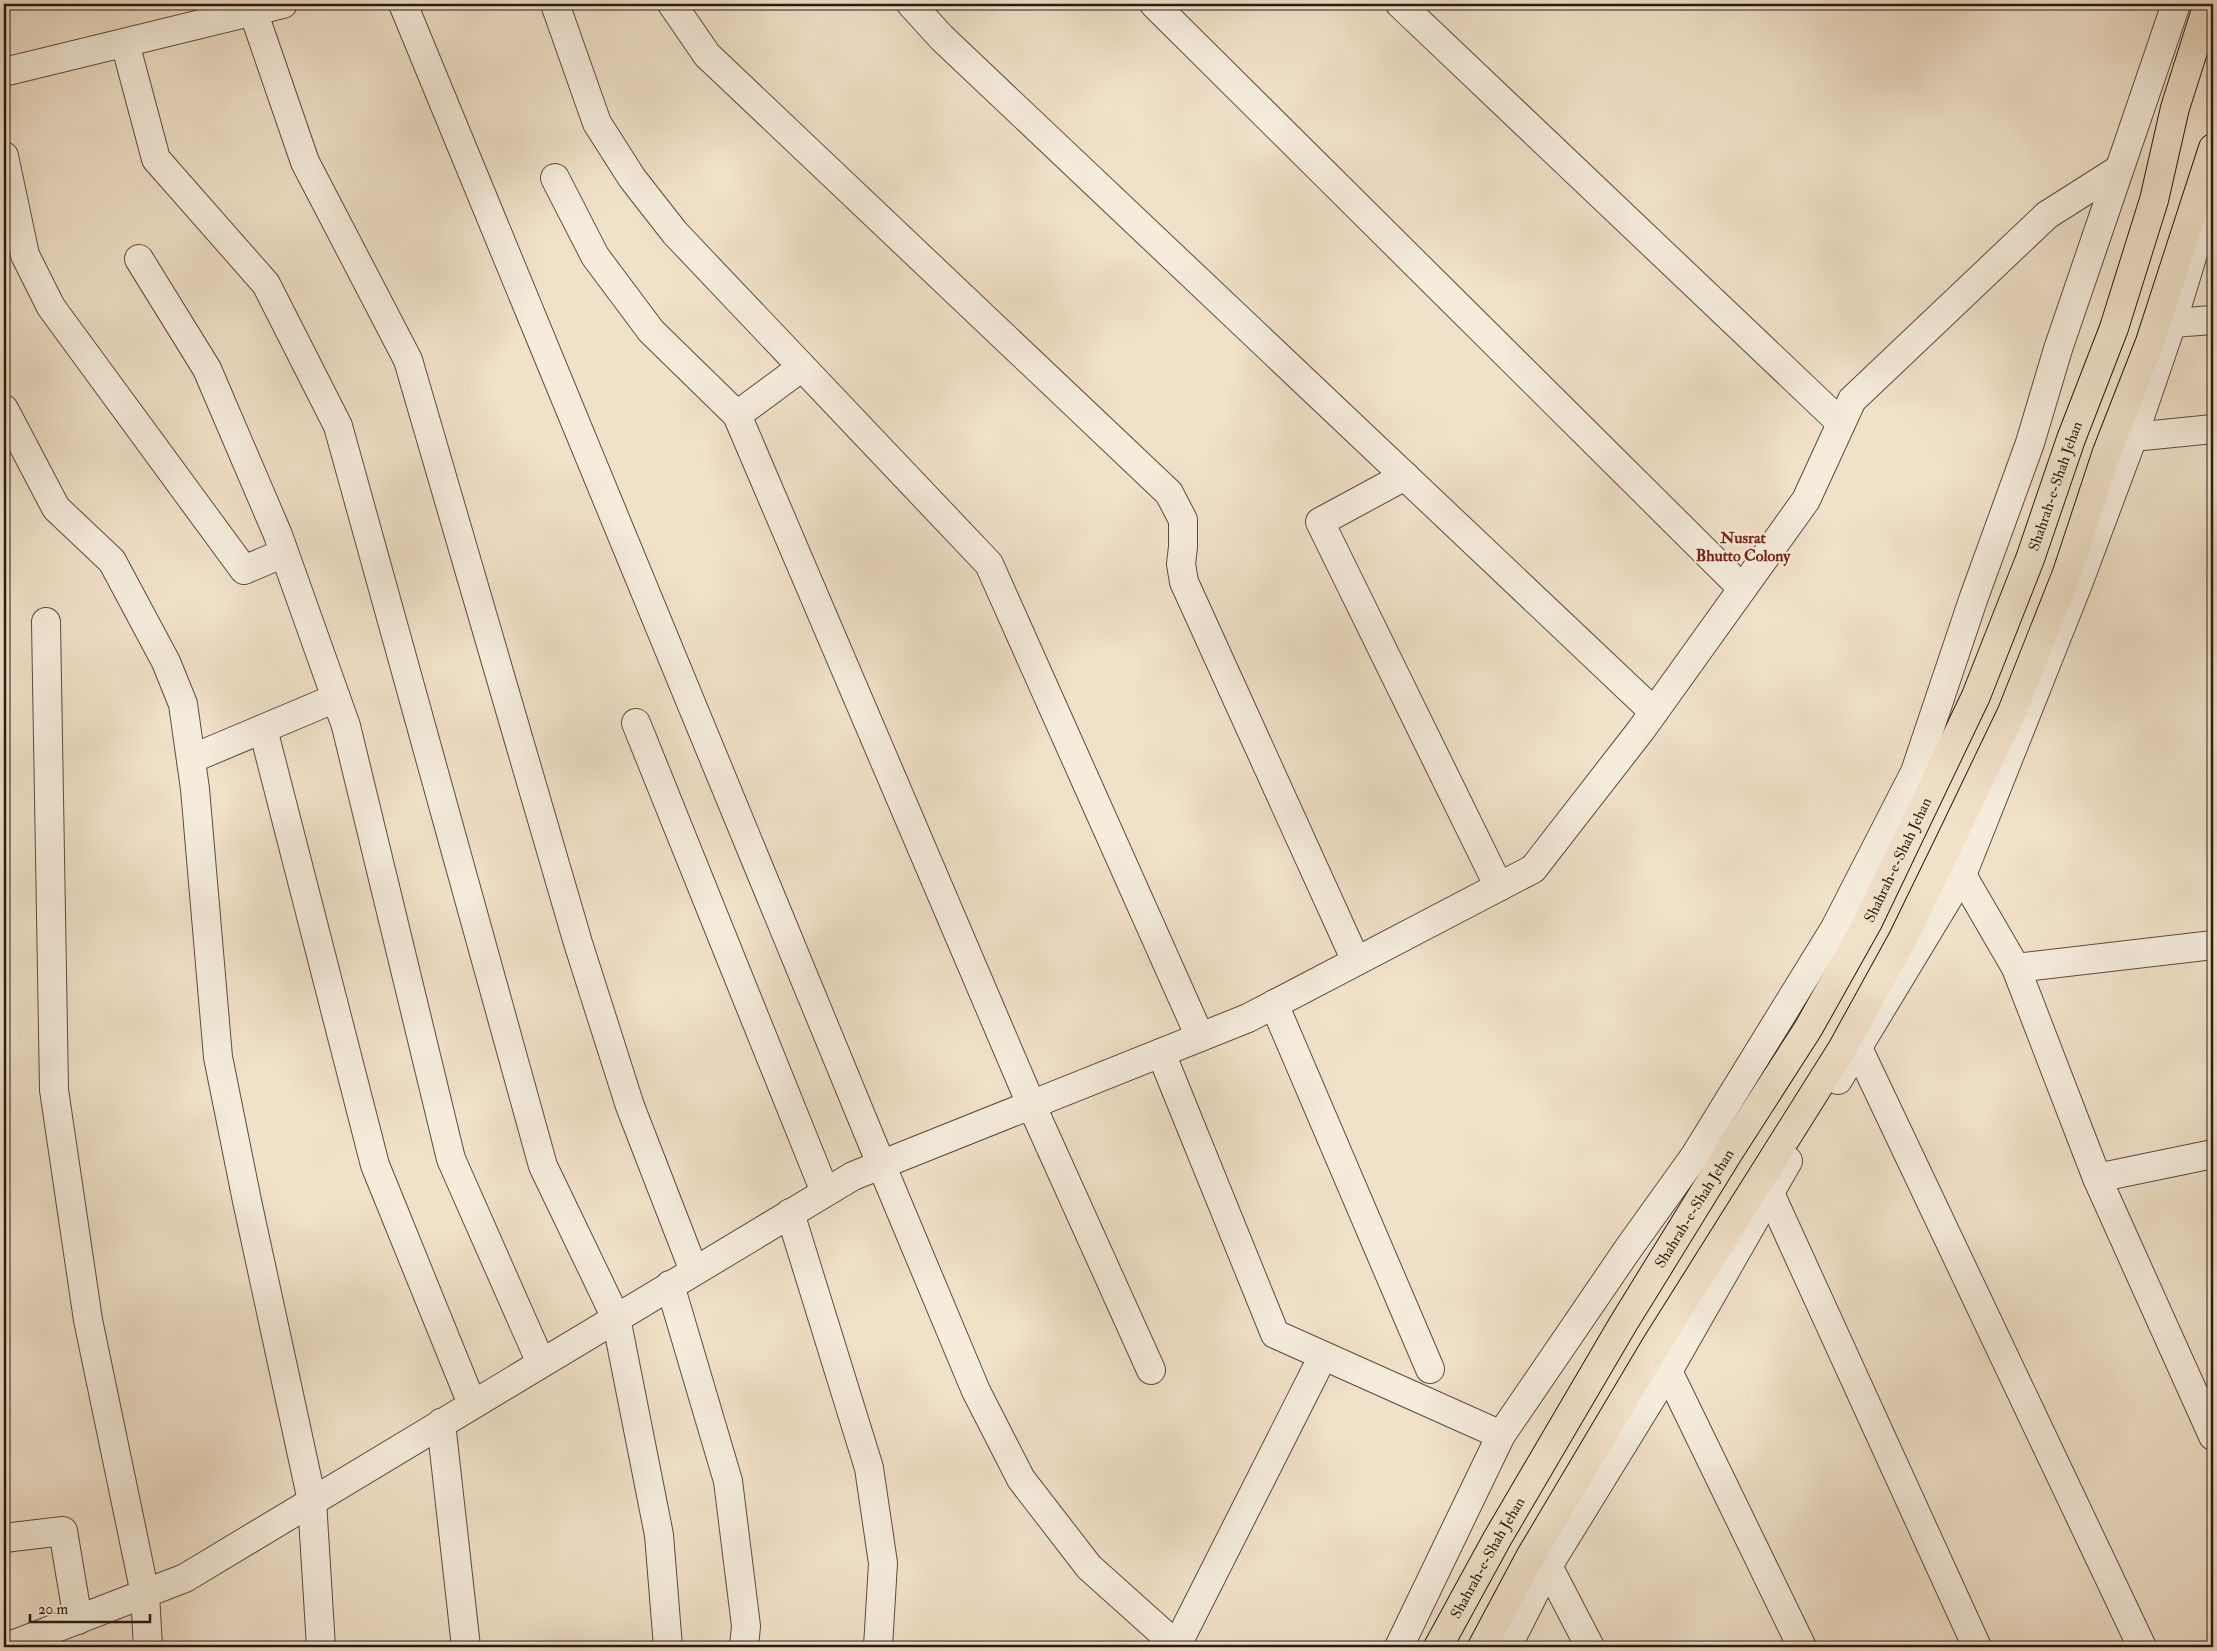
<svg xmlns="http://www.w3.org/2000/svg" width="2217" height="1651" font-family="'IM FELL Double Pica',serif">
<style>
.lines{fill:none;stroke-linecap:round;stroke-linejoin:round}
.minor-casing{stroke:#5b4c40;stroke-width:30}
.major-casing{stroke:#291b13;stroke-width:30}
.minor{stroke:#f5ecdc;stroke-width:28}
.major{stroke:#f0e1c9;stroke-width:28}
.labels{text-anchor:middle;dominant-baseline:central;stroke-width:4;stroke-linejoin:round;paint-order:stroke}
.street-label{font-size:15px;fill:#291b13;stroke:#f5ecdc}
.neighbourhood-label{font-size:16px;font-weight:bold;fill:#7a1f14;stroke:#f5ecdc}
</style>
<rect width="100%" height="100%" fill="#f0e1c9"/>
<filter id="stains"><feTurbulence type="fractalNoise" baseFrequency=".004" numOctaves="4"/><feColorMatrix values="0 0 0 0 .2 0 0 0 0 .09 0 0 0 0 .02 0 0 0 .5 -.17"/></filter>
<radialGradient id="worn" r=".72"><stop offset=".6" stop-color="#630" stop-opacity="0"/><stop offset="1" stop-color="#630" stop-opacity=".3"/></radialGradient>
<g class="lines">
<g class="minor-casing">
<g id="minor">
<polyline points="403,4 881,1164 976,1391 1021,1479 1089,1567 1177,1646"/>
<polyline points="555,4 597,123 632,178 675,233 989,564 1200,1037"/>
<polyline points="672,4 707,55 1169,493 1183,520 1183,547 1181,564 1184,582 1356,961"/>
<polyline points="911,4 942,38 1654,712"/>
<polyline points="1154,4 1742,588"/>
<polyline points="1400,4 1841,423"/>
<polyline points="253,11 305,162 408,360 578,943 630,1106 694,1271"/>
<polyline points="125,43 156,159 266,284 338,426 543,1166 616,1318 659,1535 668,1647"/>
<polyline points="4,72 283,4"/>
<polyline points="4,156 25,255 51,307 244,570 284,553"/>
<polyline points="555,178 595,256 651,331 737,415"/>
<polyline points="139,259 207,369 278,535 346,726 451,1159 541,1363"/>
<polyline points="2172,323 2213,320"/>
<polyline points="802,367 737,415 1031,1104 1151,1370"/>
<polyline points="4,409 56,508 112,561 166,662 183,704 195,789 218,1057 247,1201 312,1501 321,1647"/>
<polyline points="2133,437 2213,429"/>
<polyline points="1405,476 1320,522 1499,887"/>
<polyline points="46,622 54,1090 88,1320 145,1594 148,1647"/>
<polyline points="636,723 825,1192"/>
<polyline points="263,729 375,1165 472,1404"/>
<polyline points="191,759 336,698"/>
<polyline points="1962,875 2016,968 2097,1178 2213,1436"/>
<polyline points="2016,968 2213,945"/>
<polyline points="1274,1004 1430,1369"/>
<polyline points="1858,1048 2142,1647"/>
<polyline points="1161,1053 1275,1334 1501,1435"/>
<polyline points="1838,1080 1962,875 2078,584 2133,437 2172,323 2203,221"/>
<polyline points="2097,1178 2213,1154"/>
<polyline points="1769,1191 1977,1647"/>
<polyline points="790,1213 869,1468 883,1563 878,1647"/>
<polyline points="670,1285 728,1481 746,1626 744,1647"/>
<polyline points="1668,1371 1802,1647"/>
<polyline points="441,1423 466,1647"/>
<polyline points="4,1538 63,1531 78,1620"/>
<polyline points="1548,1566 1590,1647"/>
<polyline points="7,1647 185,1578 853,1176 1248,1018 1533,869 1641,730 1806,500 1852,400 2047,215 2118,170"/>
<polyline points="1176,1647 1323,1356"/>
<polyline points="1399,1647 1501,1435 1628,1249 1694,1157 1835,928 1915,772 1974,597 2030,443 2058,349 2176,4"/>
<polyline points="1507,1647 1548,1566 1668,1371 1788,1161"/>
</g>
</g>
<g class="major-casing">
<g id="major">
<path id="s1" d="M1438,1647L1497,1539L1623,1324L1729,1152L1808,1029L1868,922L1976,696L2030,559L2071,439L2114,328L2154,200L2175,108L2208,4"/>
<polyline points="1482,1647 1530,1557 1656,1345 1842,1049 1902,940 1955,831 2012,712 2067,573 2107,452 2150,342 2213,148"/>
</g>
</g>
<use href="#minor" class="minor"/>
<use href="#major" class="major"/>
</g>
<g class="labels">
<g class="street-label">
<text stroke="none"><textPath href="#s1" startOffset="1318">Shahrah-e-Shah Jehan</textPath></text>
<text stroke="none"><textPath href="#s1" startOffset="912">Shahrah-e-Shah Jehan</textPath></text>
<text stroke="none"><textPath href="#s1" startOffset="508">Shahrah-e-Shah Jehan</textPath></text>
<text stroke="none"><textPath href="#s1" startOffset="102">Shahrah-e-Shah Jehan</textPath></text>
</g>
<g class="neighbourhood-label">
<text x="1743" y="538">Nusrat<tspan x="1743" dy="18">Bhutto Colony</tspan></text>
</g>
</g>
<rect width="2217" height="1651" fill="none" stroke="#f0e1c9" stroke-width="20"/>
<rect x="5" y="5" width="2207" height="1641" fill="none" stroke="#291b13" stroke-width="2.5"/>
<rect x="10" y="10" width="2197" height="1631" fill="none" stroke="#291b13"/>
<path d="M30 1614v8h120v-8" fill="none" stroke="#291b13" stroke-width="2.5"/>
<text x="38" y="1614" font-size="15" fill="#291b13" stroke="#f5ecdc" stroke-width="4" paint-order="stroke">20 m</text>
<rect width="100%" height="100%" filter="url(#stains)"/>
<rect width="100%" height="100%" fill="url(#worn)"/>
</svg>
